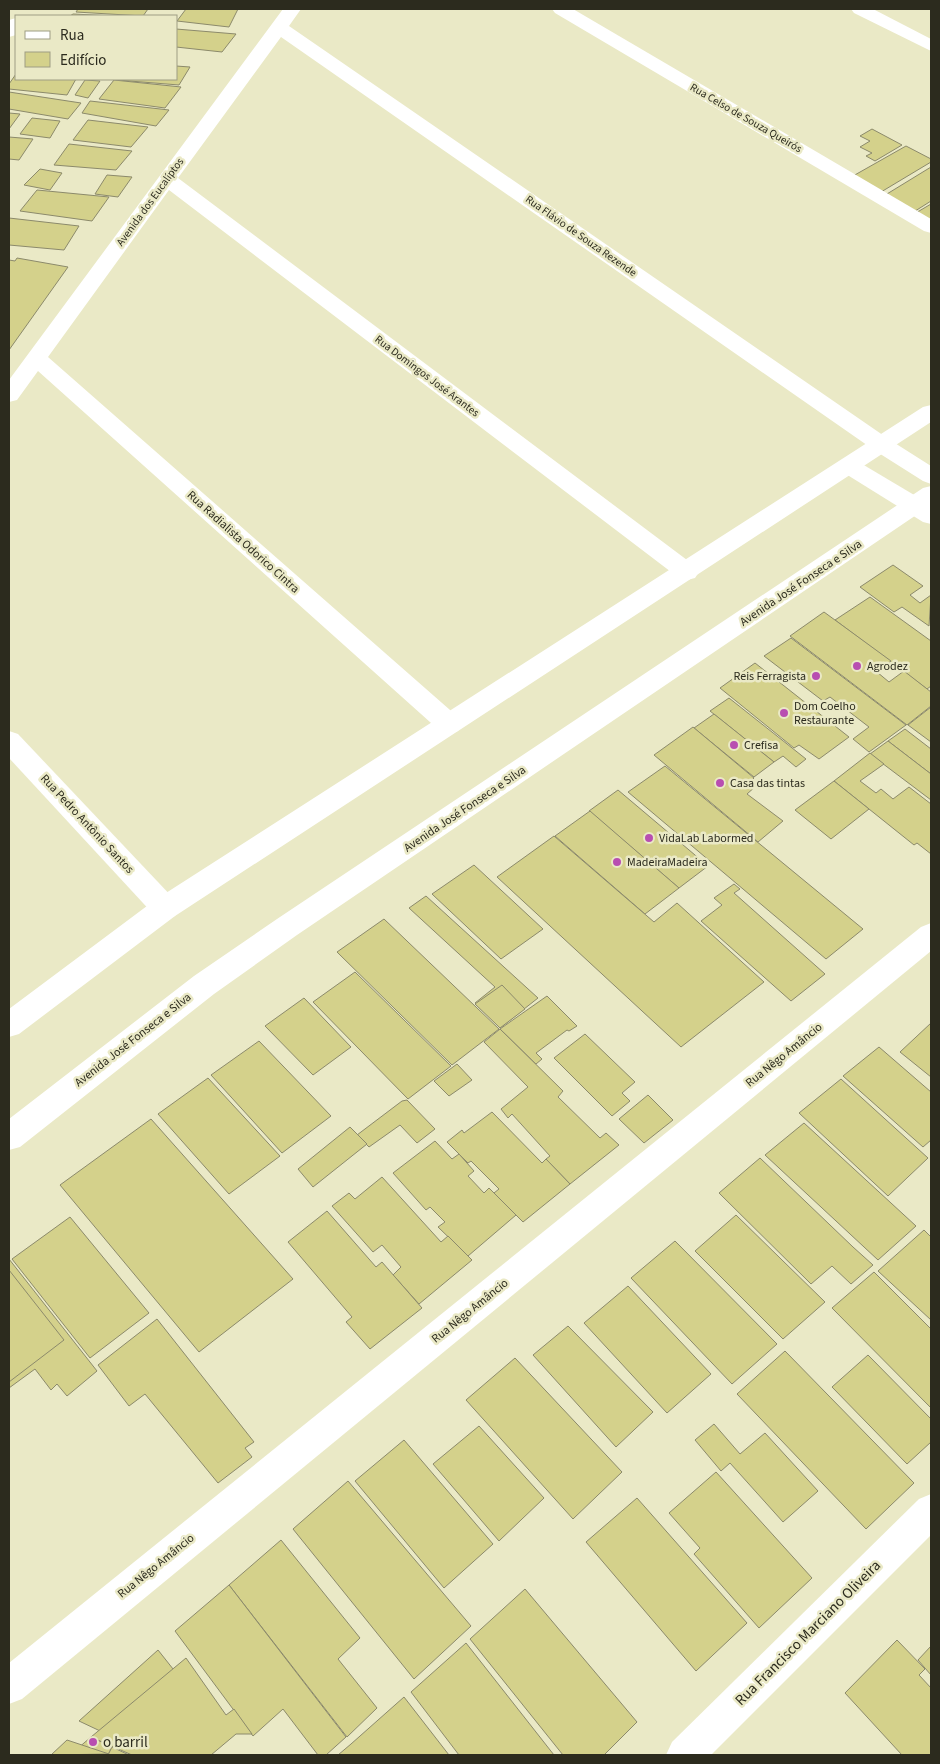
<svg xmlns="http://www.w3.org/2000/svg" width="940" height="1764" font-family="'Source Sans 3',sans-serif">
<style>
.building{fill:#d4d18b;stroke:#8c8a6b}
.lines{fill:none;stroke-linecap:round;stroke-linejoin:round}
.minor{fill:#fff;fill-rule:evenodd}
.major{fill:#fff;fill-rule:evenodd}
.poi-dot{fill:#b84eb1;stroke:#eae9c6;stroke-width:2}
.labels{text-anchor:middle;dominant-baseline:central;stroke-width:5;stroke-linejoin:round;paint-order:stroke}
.far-street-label{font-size:11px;fill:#2c2b1e;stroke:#eae9c6}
.street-label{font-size:12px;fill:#2c2b1e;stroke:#eae9c6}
.poi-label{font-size:12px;fill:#2c2b1e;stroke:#eae9c6;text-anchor:start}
.near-street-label{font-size:15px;fill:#2c2b1e;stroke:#eae9c6}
.near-poi-label{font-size:15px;fill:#2c2b1e;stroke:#eae9c6;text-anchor:start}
</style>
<rect width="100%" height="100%" fill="#eae9c6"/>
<g class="building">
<polygon points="78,9 148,9 143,16 76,12"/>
<polygon points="186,9 238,9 229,27 177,21"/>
<polygon points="73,14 113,16 70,16"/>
<polygon points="176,29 236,34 222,52 176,47"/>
<polygon points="176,66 190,67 179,85 105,79 176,79"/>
<polygon points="16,74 16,79 76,79 67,95 9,89 9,84"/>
<polygon points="85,80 100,81 88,98 75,95"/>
<polygon points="114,80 181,87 165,108 99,99"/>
<polygon points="9,92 81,103 68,119 9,109"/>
<polygon points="90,101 169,110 156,126 82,113"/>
<polygon points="9,113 20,114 9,129"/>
<polygon points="32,118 60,121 50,138 20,134"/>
<polygon points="88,120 148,127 131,147 73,140"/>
<polygon points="872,129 902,145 875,161 866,156 872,153 860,147 870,141 860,136"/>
<polygon points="9,137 33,139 19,160 9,159"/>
<polygon points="69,144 132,151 116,170 54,165"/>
<polygon points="906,146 931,159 931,162 881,192 853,176"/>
<polygon points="931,167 931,201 912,213 882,197"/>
<polygon points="40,169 62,173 50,190 24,185"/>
<polygon points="107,175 132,177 118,197 95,194"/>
<polygon points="37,190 109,197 92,221 20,211"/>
<polygon points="931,204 931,224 914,214"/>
<polygon points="9,218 79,226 64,250 9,245"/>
<polygon points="17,258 68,267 9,350 9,260 15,261"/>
<polygon points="893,565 923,586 910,595 920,603 931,595 929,626 902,607 894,612 860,587"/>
<polygon points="870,597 931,641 931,686 927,689 835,620"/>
<polygon points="824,612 891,661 877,672 889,682 904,671 931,692 931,706 907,725 790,636"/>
<polygon points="791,638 906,725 869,752 853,739 869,727 830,697 823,701 764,656"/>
<polygon points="755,663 849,737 819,759 799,745 794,748 720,688"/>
<polygon points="729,698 806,759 796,767 783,756 774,762 710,711"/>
<polygon points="931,707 931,742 908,725"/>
<polygon points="714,714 774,762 754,777 694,728"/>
<polygon points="693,727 754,778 751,781 756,786 747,794 783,821 758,842 654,755"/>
<polygon points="905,729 931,749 931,774 888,741"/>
<polygon points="888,741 931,774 931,800 870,754"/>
<polygon points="870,753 884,764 860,781 876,793 881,789 893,799 909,787 931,804 931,854 917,843 914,845 834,781"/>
<polygon points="665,766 863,929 826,959 628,792"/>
<polygon points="834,781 869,809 831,839 795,810"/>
<polygon points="618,790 708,866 679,888 589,811"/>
<polygon points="590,811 679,888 645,914 555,836"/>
<polygon points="554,836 654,922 677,903 764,982 681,1047 497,877"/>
<polygon points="474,865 543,929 501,959 432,894"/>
<polygon points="734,884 740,889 734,893 825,974 791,1001 701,921 722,905 714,898"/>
<polygon points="426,896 538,998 500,1028 475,1003 495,987 409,908"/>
<polygon points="384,919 499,1029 452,1065 337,952"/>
<polygon points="355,972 451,1066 408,1099 313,1002"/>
<polygon points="502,985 525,1009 500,1028 475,1004"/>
<polygon points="547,996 577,1026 569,1031 567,1030 536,1053 542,1059 536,1064 500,1029"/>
<polygon points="304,998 351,1047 313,1075 265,1026"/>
<polygon points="931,1023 931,1077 900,1052"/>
<polygon points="500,1029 563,1091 558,1097 600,1138 606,1133 619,1145 570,1184 546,1159 550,1156 512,1114 508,1118 501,1109 528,1087 484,1042"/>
<polygon points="585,1034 635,1082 622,1093 630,1101 612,1116 554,1058"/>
<polygon points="259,1041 331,1116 282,1153 211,1075"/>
<polygon points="879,1047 931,1092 931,1140 923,1147 843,1076"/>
<polygon points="457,1064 472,1080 449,1096 434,1081"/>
<polygon points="208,1078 280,1156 229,1194 158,1114"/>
<polygon points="841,1079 928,1158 888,1196 799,1113"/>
<polygon points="648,1095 673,1120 644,1143 619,1119"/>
<polygon points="407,1100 435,1129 417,1143 400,1125 369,1147 357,1135 402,1101"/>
<polygon points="492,1112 542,1163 546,1159 570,1184 523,1222 494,1193 499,1189 471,1161 468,1163 447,1142 462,1130 464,1133"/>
<polygon points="151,1119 293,1279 199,1352 60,1185"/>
<polygon points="804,1123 916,1226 878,1260 765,1155"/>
<polygon points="350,1127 367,1144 313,1187 298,1169"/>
<polygon points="435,1141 452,1159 459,1154 474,1171 468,1176 484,1193 489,1188 516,1215 468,1256 438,1227 445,1222 430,1207 426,1210 393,1173"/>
<polygon points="760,1158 853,1247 873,1265 851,1284 832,1266 811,1284 719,1193"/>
<polygon points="382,1177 441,1242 448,1236 472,1260 419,1304 393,1275 401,1267 382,1245 373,1252 332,1206 349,1193 355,1199"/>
<polygon points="327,1211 376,1267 382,1262 422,1308 370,1349 346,1322 352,1317 288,1242"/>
<polygon points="736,1215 825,1302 783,1339 695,1251"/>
<polygon points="70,1217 149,1313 90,1358 12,1259"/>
<polygon points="924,1230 931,1237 931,1320 878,1271"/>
<polygon points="675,1241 777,1344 732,1384 631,1278"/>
<polygon points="9,1259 97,1371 67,1396 57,1384 51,1390 35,1369 9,1388"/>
<polygon points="9,1270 64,1340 9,1382"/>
<polygon points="874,1272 931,1329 931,1408 832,1308"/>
<polygon points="628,1286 711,1374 667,1413 584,1323"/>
<polygon points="157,1319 254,1442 245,1448 252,1457 218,1483 145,1394 129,1406 98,1365"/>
<polygon points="568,1326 653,1412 616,1447 533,1355"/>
<polygon points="785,1351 914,1483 866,1529 737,1394"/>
<polygon points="868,1355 931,1419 931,1442 907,1464 832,1387"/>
<polygon points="515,1358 622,1472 573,1519 466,1400"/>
<polygon points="714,1424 740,1454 765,1433 818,1491 783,1522 730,1463 721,1471 695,1440"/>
<polygon points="479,1426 544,1498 499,1541 433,1464"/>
<polygon points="404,1440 493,1544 444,1588 355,1481"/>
<polygon points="716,1472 812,1578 759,1628 694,1554 700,1548 669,1513"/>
<polygon points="348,1481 471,1626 414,1679 293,1529"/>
<polygon points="637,1498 747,1623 696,1671 586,1542"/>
<polygon points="281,1540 360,1638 338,1659 377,1708 347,1737 229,1585"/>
<polygon points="229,1585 346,1737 326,1755 318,1755 283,1709 253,1736 175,1631"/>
<polygon points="525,1589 637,1722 604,1755 563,1755 470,1639"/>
<polygon points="897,1640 925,1669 919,1675 931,1688 931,1755 902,1755 845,1693"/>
<polygon points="466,1643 554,1755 459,1755 411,1692"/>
<polygon points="931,1646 931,1675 918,1660"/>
<polygon points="158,1650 219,1727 190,1755 151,1755 79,1721"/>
<polygon points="186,1658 226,1715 234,1709 252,1734 236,1734 211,1755 132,1755 91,1737"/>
<polygon points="404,1697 449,1755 338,1755 351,1744"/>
<polygon points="91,1737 112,1747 108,1755 70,1755"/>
<polygon points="67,1740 109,1754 51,1755"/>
<polygon points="112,1747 129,1755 108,1755"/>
</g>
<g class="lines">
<g class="minor">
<polygon points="283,9 301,9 289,26 890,440 931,466 931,484 923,481 874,450 281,37 178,178 695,566 699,572 695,578 687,580 679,578 169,190 48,357 458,717 462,724 458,731 449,734 440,731 38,371 17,400 9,402 9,380"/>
<polygon points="552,9 573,9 931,219 931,233 924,231 555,13"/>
<polygon points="851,9 873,9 931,39 931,51 854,13"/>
<polygon points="16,18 16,35 9,37 9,20"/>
<polygon points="849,458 857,461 931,505 931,524 923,522 841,471 838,466 841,461"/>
<polygon points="9,731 18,734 175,900 179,908 175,916 165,919 155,916 9,758"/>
<polygon points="931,923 931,951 22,1699 9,1704 9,1663 921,927"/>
<polygon points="931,1494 931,1535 711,1755 666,1755 672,1742 919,1499"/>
</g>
<g class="major">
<polygon points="931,405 931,422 175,916 19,1034 9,1037 9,1009 155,900 923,407"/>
<polygon points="931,486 931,505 297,935 214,994 20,1147 9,1150 9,1119 194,976 277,919 923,488"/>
</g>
</g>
<g class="poi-dot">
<circle cx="857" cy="666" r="5"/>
<circle cx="816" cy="676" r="5"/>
<circle cx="784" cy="713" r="5"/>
<circle cx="734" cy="745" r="5"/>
<circle cx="720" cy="783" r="5"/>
<circle cx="649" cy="838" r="5"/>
<circle cx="617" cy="862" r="5"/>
<circle cx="93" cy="1742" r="5"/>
</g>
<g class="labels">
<g class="far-street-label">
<text transform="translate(746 118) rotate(30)">Rua Celso de Souza Queirós</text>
<text transform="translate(150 202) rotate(-54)">Avenida dos Eucalíptos</text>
<text transform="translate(581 236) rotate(35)">Rua Flávio de Souza Rezende</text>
<text transform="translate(427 376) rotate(37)">Rua Domingos José Arantes</text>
</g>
<g class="street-label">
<text transform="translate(243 542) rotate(42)">Rua Radialista Odorico Cintra</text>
<text transform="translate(801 583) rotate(-34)">Avenida José Fonseca e Silva</text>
<text transform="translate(465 809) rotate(-34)">Avenida José Fonseca e Silva</text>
<text transform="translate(87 824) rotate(47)">Rua Pedro Antônio Santos</text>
<text transform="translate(133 1040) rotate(-38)">Avenida José Fonseca e Silva</text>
<text transform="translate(784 1055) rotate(-39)">Rua Nêgo Amâncio</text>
<text transform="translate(470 1311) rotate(-39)">Rua Nêgo Amâncio</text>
<text transform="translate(156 1566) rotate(-39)">Rua Nêgo Amâncio</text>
</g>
<g class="poi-label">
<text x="867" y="666">Agrodez</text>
<text x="806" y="676" text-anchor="end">Reis Ferragista</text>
<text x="794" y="706">Dom Coelho<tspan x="794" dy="14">Restaurante</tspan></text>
<text x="744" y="745">Crefisa</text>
<text x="730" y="783">Casa das tintas</text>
<text x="659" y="838">VidaLab Labormed</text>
<text x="627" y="862">MadeiraMadeira</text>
</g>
<g class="near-street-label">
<text transform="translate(808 1633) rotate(-45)">Rua Francisco Marciano Oliveira</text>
</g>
<g class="near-poi-label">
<text x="103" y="1742">o barril</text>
</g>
</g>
<rect width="940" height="1764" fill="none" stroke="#2c2b1e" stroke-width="20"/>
<rect x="15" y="15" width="162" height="65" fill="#eae9c6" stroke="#9e9d83"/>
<rect x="25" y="31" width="25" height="8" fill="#ffffff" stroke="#9e9d83"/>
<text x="60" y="40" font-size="15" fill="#2c2b1e">Rua</text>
<rect x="25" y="52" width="25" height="15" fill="#d4d18b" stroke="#9e9d83"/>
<text x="60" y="65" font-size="15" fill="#2c2b1e">Edifício</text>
</svg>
